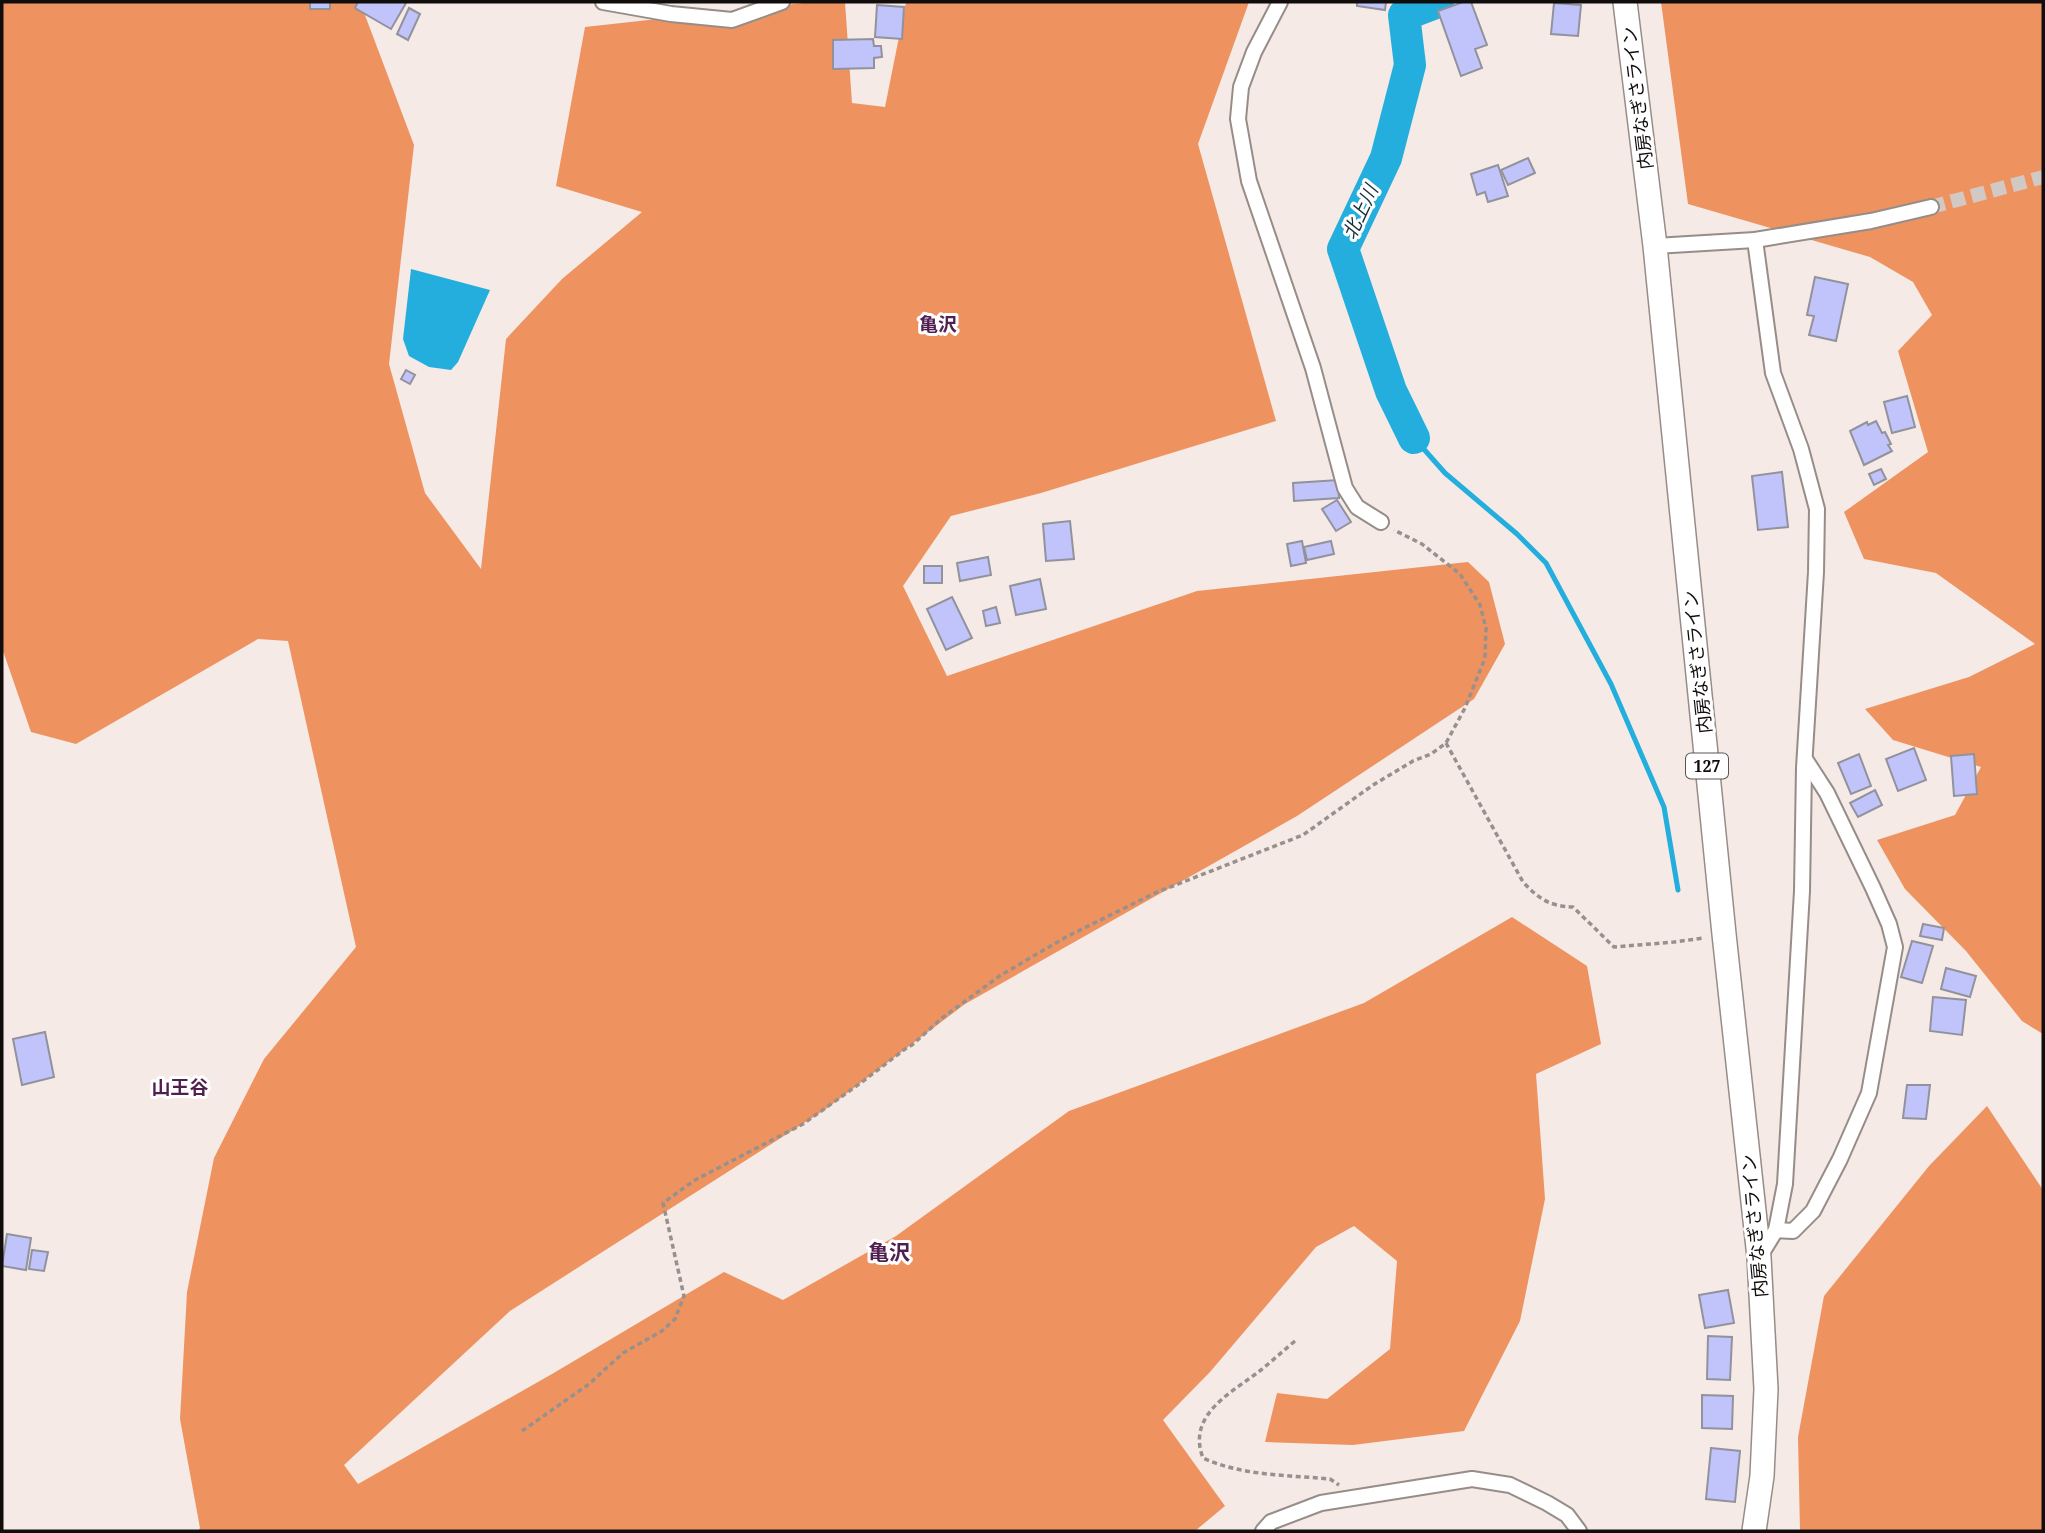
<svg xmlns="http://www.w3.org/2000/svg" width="2045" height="1533" font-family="'Noto Serif','Noto Sans JP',serif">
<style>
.forest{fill:#ee9360}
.water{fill:#23aedd}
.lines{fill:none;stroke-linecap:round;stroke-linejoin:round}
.stream{stroke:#23aedd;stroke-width:5}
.river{stroke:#23aedd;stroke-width:32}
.building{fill:#c1c4fb;stroke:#92929c;stroke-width:2}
.minor-tunnel{stroke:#d3c9c4;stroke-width:14;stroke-dasharray:14 7;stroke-linecap:butt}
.minor-casing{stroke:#978d88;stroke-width:18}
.trunk-casing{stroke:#978d88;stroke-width:26}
.path{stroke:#98908c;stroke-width:3.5;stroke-dasharray:5 3.5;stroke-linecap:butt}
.minor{stroke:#fff;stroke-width:14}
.trunk{stroke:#fff;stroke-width:23}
.labels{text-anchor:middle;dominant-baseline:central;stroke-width:6;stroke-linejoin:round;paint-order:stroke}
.shield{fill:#fff;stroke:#585655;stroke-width:2}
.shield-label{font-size:16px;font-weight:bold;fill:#110d0c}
.street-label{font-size:18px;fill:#110d0c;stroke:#fff}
.water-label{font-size:19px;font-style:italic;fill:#192e37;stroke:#fff}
.neighbourhood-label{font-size:19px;font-weight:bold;fill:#501f50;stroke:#fff}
.quarter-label{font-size:21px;font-weight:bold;fill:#501f50;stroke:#fff}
</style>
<rect width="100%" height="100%" fill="#f5eae5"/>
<g class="forest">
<polygon points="2,2 360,2 414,145 389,364 425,493 481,569 506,339 562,279 642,212 556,186 585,27 813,2 845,2 852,103 885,107 906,2 1249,2 1198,144 1276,421 1041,493 951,516 903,586 947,676 1197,591 1468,562 1489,582 1505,644 1474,699 1297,816 965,1004 826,1109 510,1311 344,1465 358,1484 552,1374 724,1272 783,1300 896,1236 1069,1111 1364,1003 1512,917 1587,966 1601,1044 1536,1074 1545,1199 1520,1321 1464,1431 1353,1445 1265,1442 1277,1393 1327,1399 1390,1349 1397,1261 1354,1226 1316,1247 1210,1372 1163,1420 1225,1506 1195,1531 198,1531 200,1528 180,1419 187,1292 214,1158 264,1059 356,947 288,641 258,639 76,744 31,732 2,648"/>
<polygon points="1661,2 2043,2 2043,1034 2022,1021 1966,951 1905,889 1877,840 1955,815 1981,767 1893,740 1865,709 1969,677 2035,644 1936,573 1864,559 1844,512 1928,452 1898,351 1932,315 1913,282 1870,257 1688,204"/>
<polygon points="1987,1106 2043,1190 2042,1531 1800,1531 1798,1437 1824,1296 1929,1166"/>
</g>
<polygon class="water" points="411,269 490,290 458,362 451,370 429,367 409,356 403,339"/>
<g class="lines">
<polyline class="stream" points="1414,438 1445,473 1517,534 1546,563 1611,684 1664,807 1678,890"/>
<polyline class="river" points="1414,438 1391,391 1343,249 1386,158 1410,65 1404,15 1438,2"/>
</g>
<g class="building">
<rect x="310" y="2" width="20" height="7"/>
<polygon points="358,2 403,2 406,3 391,29 355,8"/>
<polygon points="1357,2 1386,2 1385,10 1357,6"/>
<polygon points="1463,2 1471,2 1487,45 1475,49 1482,68 1461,76 1438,11"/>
<polygon points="1554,3 1581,5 1578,36 1551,34"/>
<polygon points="877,5 904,7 902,39 875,37"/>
<polygon points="409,8 420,14 408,40 397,34"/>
<polygon points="873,39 874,46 881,46 882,57 874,58 874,68 833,69 833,40"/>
<polygon points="1528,158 1535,173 1508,185 1501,170"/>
<polygon points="1498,165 1508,196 1488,202 1485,192 1477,195 1471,174"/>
<polygon points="1815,277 1848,284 1836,341 1809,335 1814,316 1807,315"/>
<polygon points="406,370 415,375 410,384 401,379"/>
<polygon points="1907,396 1915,427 1892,433 1884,402"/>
<polygon points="1876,421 1882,433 1885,432 1891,444 1888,445 1892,451 1864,465 1850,431 1867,422 1868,425"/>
<polygon points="1881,469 1886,479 1874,485 1869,474"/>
<polygon points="1782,472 1788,527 1758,530 1752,476"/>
<polygon points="1338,480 1339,498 1294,501 1293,483"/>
<polygon points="1337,500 1351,522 1336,531 1322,509"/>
<polygon points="1070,521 1074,559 1046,561 1043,524"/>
<polygon points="1302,541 1306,563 1291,566 1287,544"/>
<polygon points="1331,541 1334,554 1307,560 1304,547"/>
<polygon points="988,557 991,575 960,581 957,563"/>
<rect x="924" y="566" width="18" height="17"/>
<polygon points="1040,579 1046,609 1016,615 1010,586"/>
<polygon points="952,597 972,638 946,650 927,609"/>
<polygon points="996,607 1000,623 986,626 983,611"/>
<polygon points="1914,748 1926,780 1898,791 1886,759"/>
<polygon points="1859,754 1871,786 1851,794 1838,763"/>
<polygon points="1974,754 1977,794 1954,796 1951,756"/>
<polygon points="1875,790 1882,805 1858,817 1850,803"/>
<polygon points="1923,924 1944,928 1942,940 1920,936"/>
<polygon points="1912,941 1933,946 1922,983 1901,977"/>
<polygon points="1946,968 1976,976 1970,997 1941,989"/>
<polygon points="1933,997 1966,1000 1962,1035 1930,1031"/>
<polygon points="45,1032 54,1077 22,1085 13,1039"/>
<polygon points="1907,1085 1930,1085 1926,1119 1903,1118"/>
<polygon points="7,1234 31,1238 26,1270 2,1266"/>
<polygon points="32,1250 48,1252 44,1271 29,1269"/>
<polygon points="1728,1290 1734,1323 1705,1328 1699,1295"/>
<polygon points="1708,1336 1732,1337 1730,1380 1707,1379"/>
<polygon points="1702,1395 1733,1396 1732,1429 1702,1428"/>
<polygon points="1711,1448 1740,1451 1735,1502 1706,1499"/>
</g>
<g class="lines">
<polyline class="minor-tunnel" points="1931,207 2043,177"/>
<g class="minor-casing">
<g id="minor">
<polyline points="603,2 671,14 732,20 782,2"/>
<polyline points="1280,2 1254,52 1241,87 1238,119 1249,181 1313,368 1345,488 1357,507 1381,522"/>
<polyline points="1755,240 1773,373 1801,449 1817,509 1816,572 1804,768 1802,891 1785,1184 1776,1230 1760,1256"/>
<polyline points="1655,246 1755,240 1871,221 1931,207"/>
<polyline points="1776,1230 1793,1231 1813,1211 1840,1159 1869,1093 1895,947 1889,924 1873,888 1827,793 1805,759"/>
<polyline points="1263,1531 1271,1522 1321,1503 1472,1479 1510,1485 1547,1503 1567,1515 1579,1531"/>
</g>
</g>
<g class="trunk-casing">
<polyline id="trunk" points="1625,2 1655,246 1724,934 1759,1257 1766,1389 1762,1476 1754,1531"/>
</g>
<g class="path">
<path d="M1446,743L1523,882C1539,899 1549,906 1573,907L1614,947L1674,942L1704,938"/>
<path d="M1295,1341C1283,1351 1272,1361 1261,1370C1233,1392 1186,1414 1203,1458C1242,1476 1288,1475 1330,1479L1339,1485"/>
<polyline points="522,1431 589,1384 623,1353 662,1331 675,1319 684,1296 663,1203 695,1180 803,1124 862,1082 905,1049 912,1045 942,1018 1001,975 1066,937 1155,893 1303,835 1373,785 1413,761 1431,754 1446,743 1465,708 1485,658 1486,628 1480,605 1460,574 1422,544 1394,530"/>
</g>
<use href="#minor" class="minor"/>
<use href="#trunk" class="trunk"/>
</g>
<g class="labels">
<rect class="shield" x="1686" y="753.5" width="42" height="25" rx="5"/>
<g class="shield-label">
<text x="1707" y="766">127</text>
</g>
<g class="street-label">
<text transform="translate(1637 98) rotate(-97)">内房なぎさライン</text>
<text transform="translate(1697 662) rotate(-96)">内房なぎさライン</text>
<text transform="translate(1754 1226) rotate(-95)">内房なぎさライン</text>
</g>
<g class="water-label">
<text transform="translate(1360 212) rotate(-65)">北上川</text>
</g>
<g class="neighbourhood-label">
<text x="938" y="324">亀沢</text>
<text x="180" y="1087">山王谷</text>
</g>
<g class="quarter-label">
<text x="889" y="1252">亀沢</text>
</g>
</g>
<rect width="2045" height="1533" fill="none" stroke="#110d0c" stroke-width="7"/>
</svg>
